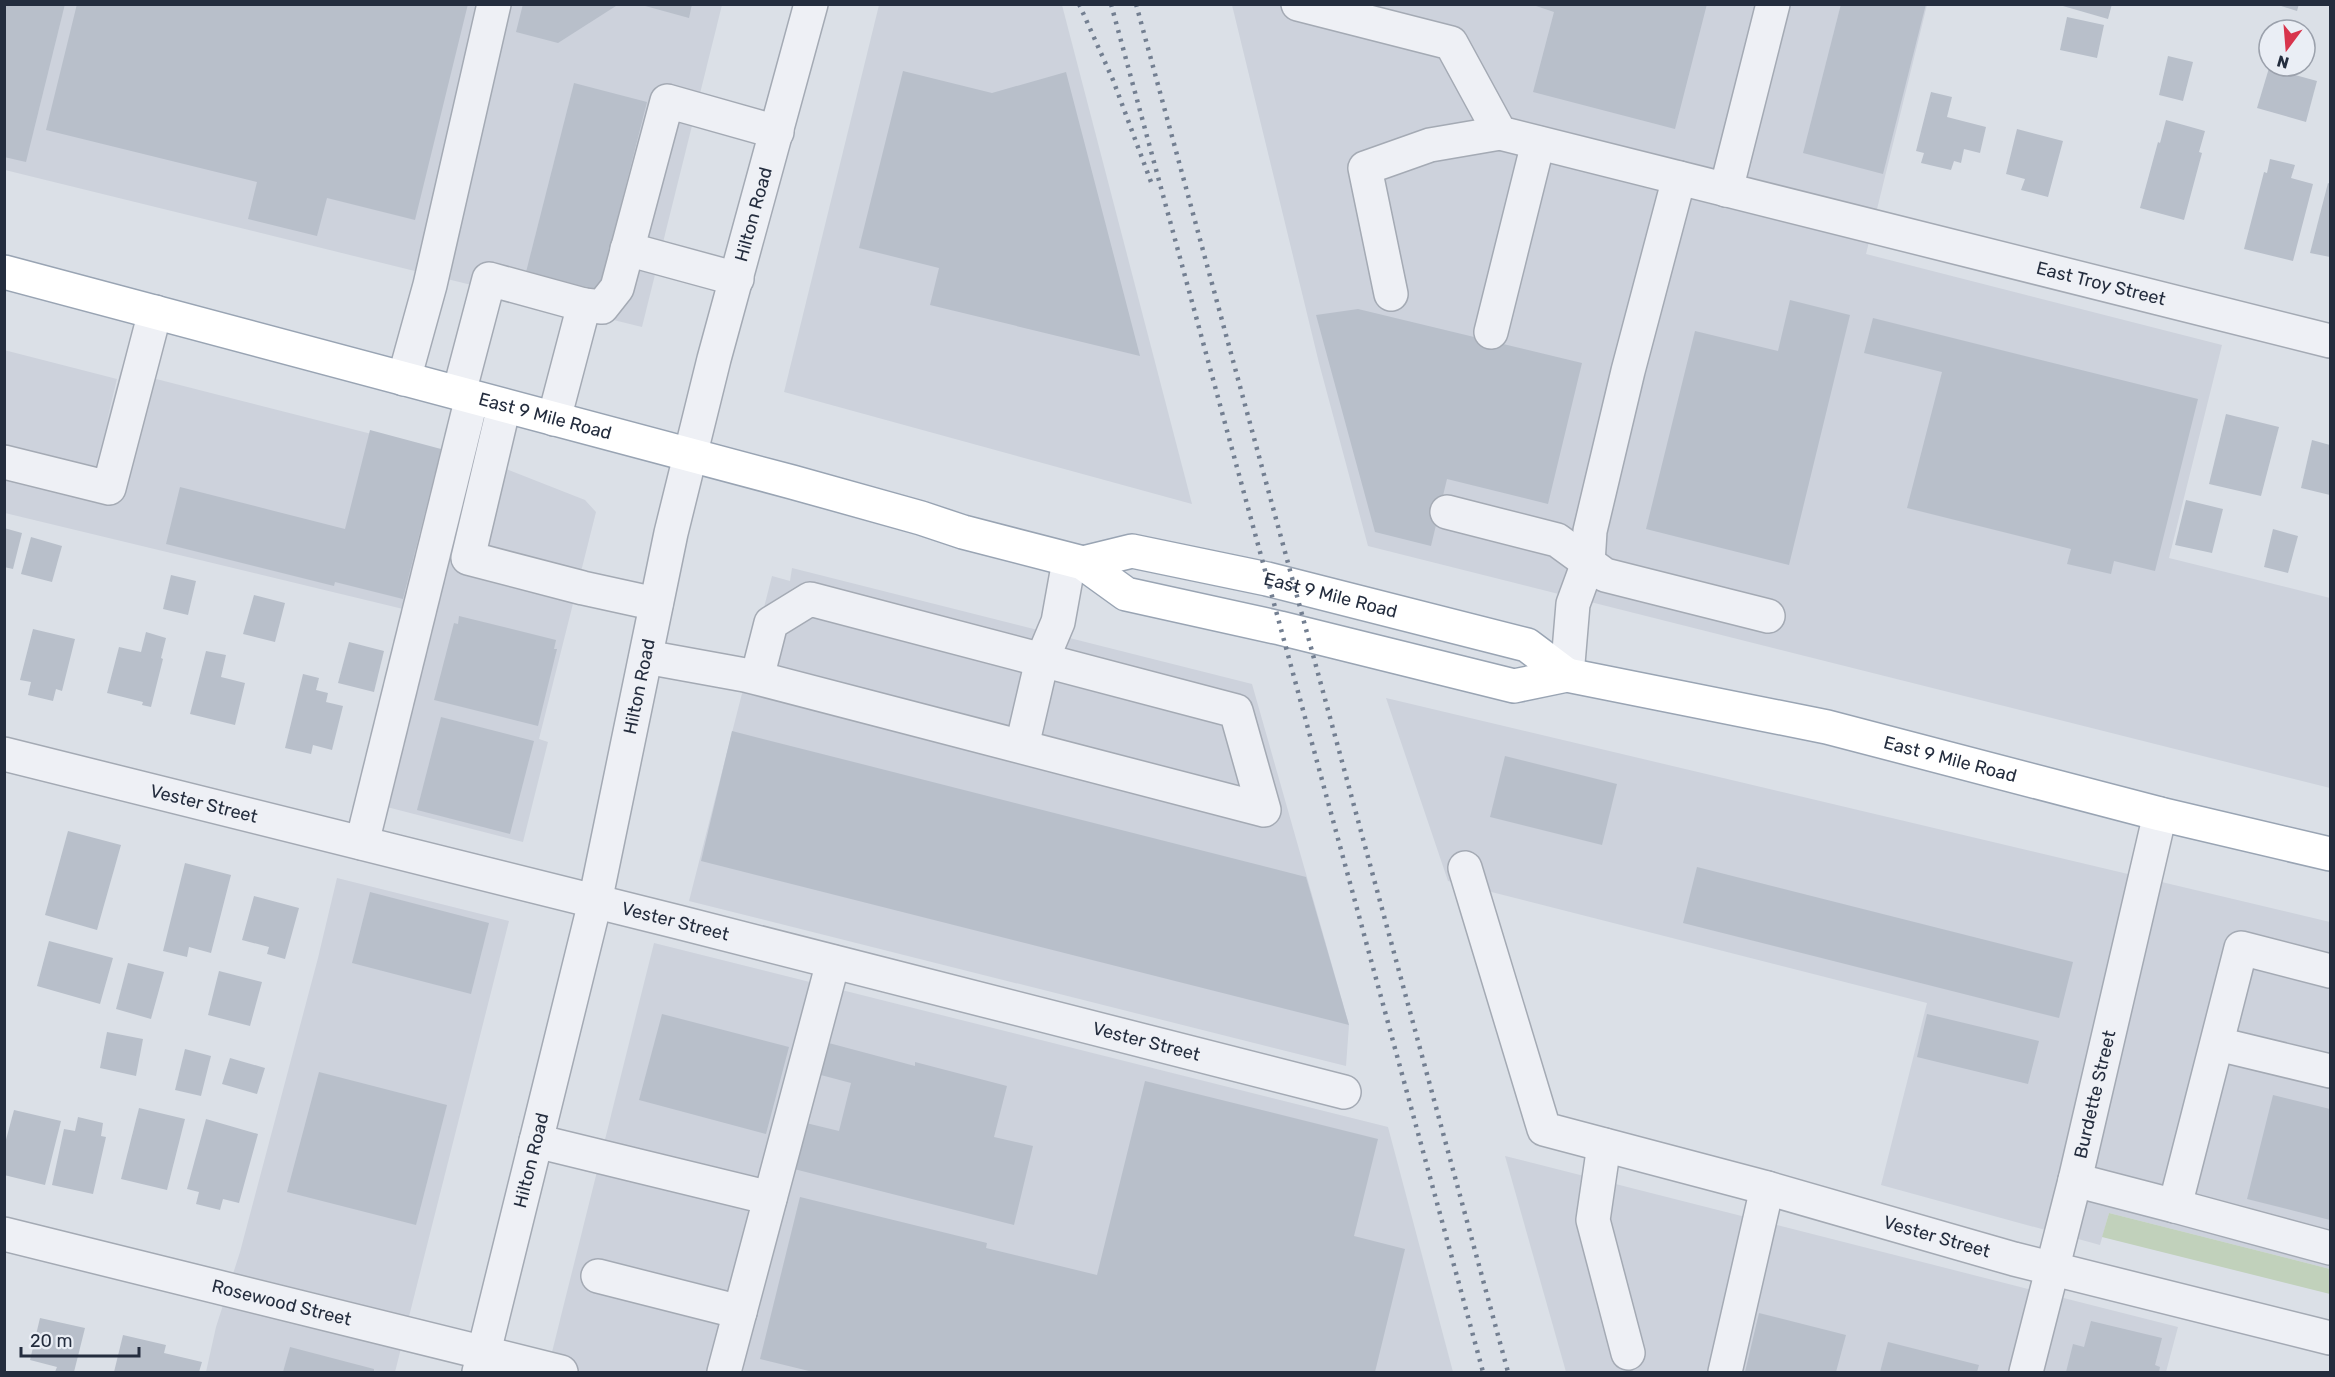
<svg xmlns="http://www.w3.org/2000/svg" width="2335" height="1377" font-family="Rubik,sans-serif">
<style>
.built{fill:#cdd2dc}
.green{fill:#c1d1bb}
.building{fill:#b8bfca}
.lines{fill:none;stroke-linecap:round;stroke-linejoin:round}
.minor-casing{stroke:#a4aab4;stroke-width:36}
.major-casing{stroke:#99a4b3;stroke-width:36}
.minor{stroke:#eef0f5;stroke-width:33}
.major{stroke:#fff;stroke-width:33}
.rail{stroke:#737f91;stroke-width:4.5;stroke-dasharray:3 6;stroke-linecap:butt}
.labels{text-anchor:middle;dominant-baseline:central;stroke-width:5;stroke-linejoin:round;paint-order:stroke}
.street-label{font-size:18px;fill:#242d3e;stroke:#eaeef5}
</style>
<rect width="100%" height="100%" fill="#dbe0e7"/>
<g class="built">
<polygon points="5,5 722,5 642,327 5,170"/>
<polygon points="879,5 1062,5 1192,504 784,392"/>
<polygon points="1232,5 1927,5 1866,254 2222,345 2169,558 2330,598 2330,788 1368,546 1319,363"/>
<polygon points="4,350 117,379 106,425 121,370 501,467 585,500 596,512 539,739 548,742 523,842 383,806 428,615 5,513"/>
<polygon points="792,568 1252,684 1349,1025 1346,1066 689,901 772,576 790,581"/>
<polygon points="1386,698 2330,922 2330,1269 2109,1213 2100,1245 1881,1185 1927,1003 1448,881"/>
<polygon points="337,878 509,921 395,1372 206,1372 216,1327 240,1252 318,958"/>
<polygon points="654,943 1388,1127 1453,1372 547,1372"/>
<polygon points="1505,1156 2178,1327 2166,1372 1566,1372"/>
</g>
<polygon class="green" points="2109,1213 2330,1269 2330,1294 2102,1237"/>
<g class="building">
<polygon points="4,4 65,4 26,162 4,157"/>
<polygon points="77,4 468,4 415,220 327,198 317,236 248,219 257,182 46,130"/>
<polygon points="523,4 619,4 558,43 516,32"/>
<polygon points="638,4 692,4 689,18"/>
<polygon points="1707,4 1675,129 1533,92 1554,12 1530,4"/>
<polygon points="1841,4 1926,4 1883,174 1803,153"/>
<polygon points="2056,4 2112,4 2108,19"/>
<polygon points="2275,4 2299,4 2297,11"/>
<polygon points="2067,17 2104,25 2097,58 2060,50"/>
<polygon points="2168,56 2193,62 2183,101 2159,95"/>
<polygon points="2269,68 2317,81 2306,122 2257,108"/>
<polygon points="903,71 992,93 1066,72 1140,356 930,305 939,268 859,248"/>
<polygon points="574,83 647,102 597,299 524,280"/>
<polygon points="1931,92 1952,97 1947,117 1986,127 1980,153 1964,149 1961,163 1954,161 1951,170 1921,163 1924,153 1916,151"/>
<polygon points="2166,120 2205,131 2199,152 2202,153 2184,220 2140,208 2158,142 2160,143"/>
<polygon points="2017,129 2063,141 2048,197 2021,190 2025,179 2006,174"/>
<polygon points="2270,159 2295,165 2291,178 2313,184 2293,261 2244,249 2264,172 2267,173"/>
<polygon points="2328,183 2330,184 2330,257 2310,253"/>
<polygon points="1790,300 1850,315 1789,565 1646,529 1695,331 1778,351"/>
<polygon points="1358,309 1582,363 1548,504 1447,479 1431,546 1375,532 1316,315"/>
<polygon points="1873,318 2198,399 2155,571 2114,561 2111,574 2067,564 2071,549 1907,508 1942,372 1864,353"/>
<polygon points="2226,414 2279,427 2261,496 2209,484"/>
<polygon points="370,430 441,449 403,599 335,582 334,586 166,544 180,487 345,529"/>
<polygon points="2312,440 2330,445 2330,495 2301,488"/>
<polygon points="2186,500 2223,509 2212,553 2175,545"/>
<polygon points="4,528 22,533 13,569 4,567"/>
<polygon points="2273,529 2298,536 2288,573 2264,567"/>
<polygon points="31,537 62,546 52,582 21,574"/>
<polygon points="171,575 196,581 188,615 163,609"/>
<polygon points="254,595 285,603 275,642 243,634"/>
<polygon points="459,616 556,640 554,649 557,649 538,726 434,700 454,623 458,624"/>
<polygon points="33,629 75,639 62,691 56,689 53,701 28,695 31,682 20,680"/>
<polygon points="146,632 166,638 161,658 163,659 151,707 142,705 143,702 107,693 119,647 141,652"/>
<polygon points="349,642 384,651 374,692 338,683"/>
<polygon points="206,651 226,655 221,677 245,683 235,725 190,714"/>
<polygon points="303,674 319,678 316,690 328,693 326,702 343,706 332,750 313,745 311,754 285,748"/>
<polygon points="441,717 534,741 510,834 417,810"/>
<polygon points="732,731 1306,877 1349,1025 701,861"/>
<polygon points="1505,756 1617,784 1602,845 1490,817"/>
<polygon points="68,831 121,845 97,930 45,915"/>
<polygon points="185,863 231,875 211,953 189,947 187,957 163,951"/>
<polygon points="1697,867 2073,962 2059,1018 1683,923"/>
<polygon points="370,892 489,923 471,994 352,963"/>
<polygon points="254,896 299,908 285,959 267,954 269,947 242,940"/>
<polygon points="49,941 113,958 100,1004 37,986"/>
<polygon points="128,963 164,972 151,1019 116,1009"/>
<polygon points="219,971 262,982 250,1026 208,1015"/>
<polygon points="662,1014 789,1047 766,1134 639,1100"/>
<polygon points="1927,1014 2039,1041 2028,1084 1917,1057"/>
<polygon points="107,1032 143,1039 136,1076 100,1068"/>
<polygon points="825,1042 915,1066 915,1062 1007,1086 994,1137 1033,1146 1014,1225 794,1169 806,1123 839,1131 851,1083 817,1074"/>
<polygon points="185,1049 211,1056 201,1096 175,1090"/>
<polygon points="230,1058 265,1068 257,1094 222,1084"/>
<polygon points="319,1072 447,1105 416,1225 287,1192"/>
<polygon points="1145,1081 1378,1139 1354,1236 1405,1249 1375,1372 813,1372 760,1359 800,1197 987,1243 986,1248 1097,1275"/>
<polygon points="2273,1095 2330,1109 2330,1220 2247,1199"/>
<polygon points="139,1108 185,1119 167,1190 121,1179"/>
<polygon points="14,1110 61,1121 45,1185 4,1175 4,1147"/>
<polygon points="78,1117 103,1123 101,1136 106,1137 93,1194 52,1185 64,1129 75,1131"/>
<polygon points="206,1119 258,1134 239,1203 223,1199 220,1210 196,1204 199,1192 187,1189"/>
<polygon points="1759,1313 1846,1335 1836,1372 1745,1372"/>
<polygon points="40,1318 85,1328 74,1372 55,1372 57,1367 30,1360"/>
<polygon points="2091,1321 2162,1338 2155,1365 2160,1367 2159,1372 2066,1372 2073,1344 2084,1347"/>
<polygon points="123,1335 166,1345 164,1353 202,1362 199,1372 114,1372"/>
<polygon points="1888,1342 1979,1365 1977,1372 1880,1372"/>
<polygon points="290,1347 374,1369 374,1372 283,1372"/>
</g>
<g class="lines">
<g class="minor-casing">
<g id="minor">
<path id="s1" d="M1298,4L1451,43L1500,133L2330,341"/>
<polyline points="1726,190 1773,4"/>
<polyline points="627,249 737,279"/>
<polyline points="1391,294 1365,168 1430,145 1500,133"/>
<polyline points="584,305 602,307 617,288 667,101 777,132"/>
<polyline points="1491,332 1538,143"/>
<polyline points="404,379 430,285 494,4"/>
<polyline points="459,393 489,279 584,305 554,419"/>
<polyline points="504,406 468,558 583,588 656,604"/>
<polyline points="4,462 109,488 155,312"/>
<polyline points="1447,512 1557,540 1605,575 1768,616"/>
<polyline points="646,657 745,675 757,678 1264,810 1236,711 810,599 771,623 757,678"/>
<polyline points="1567,675 1573,604 1588,563 1590,531 1628,371 1679,178"/>
<polyline points="1022,746 1042,660 1058,622 1069,561"/>
<path id="s2" d="M4,754L678,922L1344,1092"/>
<polyline points="362,843 472,397"/>
<path id="s3" d="M1465,868L1544,1129L1767,1188L2014,1259L2330,1338"/>
<polyline points="2218,1044 2330,1071"/>
<polyline points="536,1141 770,1198"/>
<polyline points="1604,1145 1593,1220 1628,1353"/>
<polyline points="2075,1180 2175,1206 2241,948 2330,971"/>
<polyline points="2175,1206 2330,1248"/>
<path id="s4" d="M4,1234L561,1372"/>
<polyline points="598,1276 740,1312"/>
<path id="s5" d="M479,1372L595,902L671,533L714,359L811,4"/>
<polyline points="724,1372 833,962"/>
<polyline points="1725,1372 1767,1188"/>
<path id="s6" d="M2026,1372L2075,1180L2160,814"/>
</g>
</g>
<g class="major-casing">
<g id="major">
<path id="s7" d="M4,272L792,482L921,518L963,532L1083,563L1126,594L1280,628L1514,686L1567,675L1827,727L2160,814L2330,854"/>
<path id="s8" d="M1083,563L1132,551L1267,579L1527,645L1567,675"/>
</g>
</g>
<use href="#minor" class="minor"/>
<use href="#major" class="major"/>
<g class="rail">
<polyline points="1079,4 1113,80 1151,182"/>
<polyline points="1111,4 1483,1372"/>
<polyline points="1136,4 1508,1372"/>
</g>
</g>
<g class="labels">
<g class="street-label">
<text stroke="none"><textPath href="#s5" startOffset="1190">Hilton Road</textPath></text>
<text stroke="none"><textPath href="#s1" startOffset="880">East Troy Street</textPath></text>
<text stroke="none"><textPath href="#s7" startOffset="560">East 9 Mile Road</textPath></text>
<text stroke="none"><textPath href="#s8" startOffset="254">East 9 Mile Road</textPath></text>
<text stroke="none"><textPath href="#s5" startOffset="704">Hilton Road</textPath></text>
<text stroke="none"><textPath href="#s7" startOffset="2016">East 9 Mile Road</textPath></text>
<text stroke="none"><textPath href="#s2" startOffset="206">Vester Street</textPath></text>
<text stroke="none"><textPath href="#s2" startOffset="692">Vester Street</textPath></text>
<text stroke="none"><textPath href="#s2" startOffset="1178">Vester Street</textPath></text>
<text stroke="none"><textPath href="#s6" startOffset="286">Burdette Street</textPath></text>
<text stroke="none"><textPath href="#s5" startOffset="218">Hilton Road</textPath></text>
<text stroke="none"><textPath href="#s3" startOffset="680">Vester Street</textPath></text>
<text stroke="none"><textPath href="#s4" startOffset="286">Rosewood Street</textPath></text>
</g>
</g>
<rect width="2335" height="1377" fill="none" stroke="#242d3e" stroke-width="12"/>
<g transform="translate(2287 48) rotate(196)"><circle r="28" fill="#eaeef5" stroke="#9ba1ac" stroke-width="1.5"/>
<path d="M0-4.5L10 22L0 15L-10 22Z" fill="#d8344c"/>
<text y="-9" font-size="16" font-weight="bold" text-anchor="middle" fill="#242d3e">N</text>
</g>
<path d="M21 1347v9h118v-9" fill="none" stroke="#242d3e" stroke-width="3"/>
<text x="30" y="1347" font-size="18" fill="#242d3e" stroke="#eaeef5" stroke-width="4.5" paint-order="stroke">20 m</text>
</svg>
